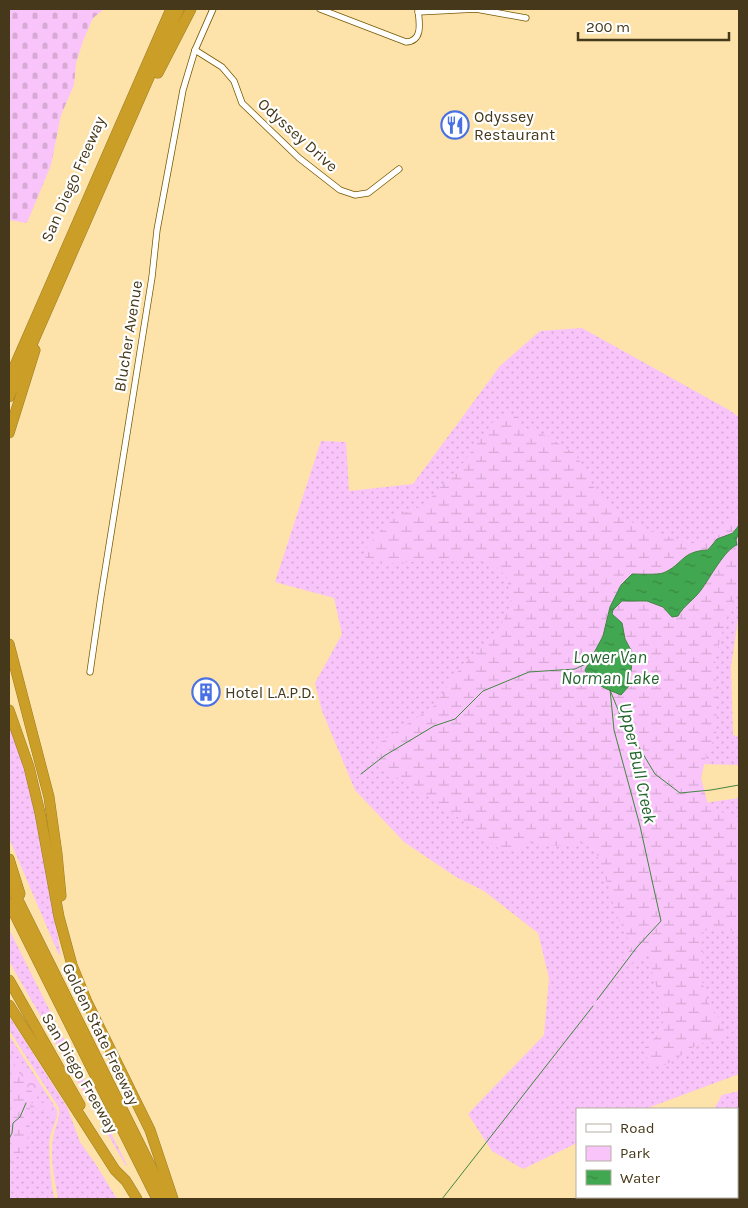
<svg xmlns="http://www.w3.org/2000/svg" width="748" height="1208" font-family="Karla,sans-serif">
<style>
.green{fill:url(#green-dots)}
.forest{fill:url(#forest-crowns)}
.wetland{fill:url(#wetland-marsh)}
.cemetery{fill:url(#cemetery-stones)}
.water{fill:url(#water-ripples);stroke:#428641}
.lines{fill:none;stroke-linecap:round;stroke-linejoin:round}
.stream{stroke:#428641;stroke-width:1}
.minor-casing{stroke:#755800;stroke-width:7}
.motorway-casing{stroke:#9c7b23;stroke-width:11}
.minor{stroke:#fff;stroke-width:5.5}
.motorway{stroke:#cb9f27;stroke-width:10}
.labels{text-anchor:middle;dominant-baseline:central;stroke-width:4.5;stroke-linejoin:round;paint-order:stroke}
.poi-label{font-size:16px;fill:#46391b;stroke:#fff;text-anchor:start}
.street-label{font-size:16px;fill:#46391b;stroke:#fff}
.water-label{font-size:18px;font-style:italic;fill:#23662d;stroke:#fff}
</style>
<defs>
<pattern id="green-dots" width="8" height="8" patternUnits="userSpaceOnUse" patternTransform="scale(1.25)"><rect width="8" height="8" fill="#f9c4f9"/><path d="M2 2h.1M6 6h.1" fill="none" stroke="#d7a9d5" stroke-width="1.8" stroke-linecap="round"/></pattern>
<pattern id="forest-crowns" width="20" height="18" patternUnits="userSpaceOnUse" patternTransform="scale(1.25)"><rect width="20" height="18" fill="#f9c4f9"/><path d="M2 6a3 3 0 1 1 6 0M12 15a3 3 0 1 1 6 0" fill="none" stroke="#d7a9d5"/></pattern>
<pattern id="wetland-marsh" width="20" height="14" patternUnits="userSpaceOnUse" patternTransform="scale(1.25)"><rect width="20" height="14" fill="#f9c4f9"/><path d="M1 5h8M5 5V1M11 12h8M15 12V8" fill="none" stroke="#d7a9d5"/></pattern>
<pattern id="cemetery-stones" width="16" height="16" patternUnits="userSpaceOnUse" patternTransform="scale(1.25)"><rect width="16" height="16" fill="#f9c4f9"/><path d="M2 7V4a2 2 0 0 1 4 0v3zM10 15v-3a2 2 0 0 1 4 0v3z" fill="#d7a9d5"/></pattern>
<pattern id="water-ripples" width="26" height="14" patternUnits="userSpaceOnUse" patternTransform="scale(1.25)"><rect width="26" height="14" fill="#41a751"/><path d="M2 4q2-2 4 0t4 0M15 11q2-2 4 0t4 0" fill="none" stroke="#388942"/></pattern>
</defs>
<rect width="100%" height="100%" fill="#fde3aa"/>
<g class="green">
<polygon points="582,328 729,410 739,417 739,613 731,667 733,735 739,737 739,765 699,764 704,803 739,798 739,1074 645,1109 577,1109 577,1143 523,1169 492,1151 468,1114 544,1035 549,978 538,933 484,891 456,877 404,842 355,790 322,711 315,683 342,634 334,598 275,582 321,441 346,442 349,491 413,484 500,366 540,331"/>
<polygon points="9,721 24,767 36,815 61,956 58,953 9,838"/>
<polygon points="9,929 127,1165 126,1166 9,961"/>
<path d="M9,1016L67,1107L80,1142L95,1163L117,1199H58C55,1180 50,1159 53,1139C54,1128 60,1120 59,1108L9,1030Z"/>
<path d="M9,1035L57,1110C58,1120 52,1128 50,1137C48,1147 51,1190 55,1199H9Z"/>
<polygon points="739,1091 739,1123 737,1123 737,1109 714,1109 722,1095"/>
</g>
<path class="forest" d="M9,1049L11,1051L12,1056L17,1058C20,1062 22,1063 26,1067C31,1071 40,1086 41,1092L37,1097L38,1101L52,1107L55,1110L53,1118L49,1113L34,1107L29,1110L28,1105L33,1103L29,1094L9,1061Z"/>
<g class="wetland">
<path d="M507,414L516,415L522,426L530,430L547,436L575,454L585,469L593,486L607,506L638,526L689,544L706,541L739,513V588L726,620L715,658L717,707L716,737L707,752L701,778L709,808L739,818V931L710,928L701,934L703,954L700,974L708,1002L727,1031L715,1042C695,1040 682,1058 665,1065C660,1067 654,1066 649,1066L645,1047L659,1034L664,1019L662,1006L652,972L651,953H645L627,967L621,962L632,947L615,912L610,891L594,847L586,842C567,847 551,847 532,842L514,851H502L438,802L407,785L384,768L376,752L379,743L434,706L459,670L501,625L511,605L507,577L490,562L429,561L382,564L370,562L364,556L367,547L381,530L398,515L423,506L463,463L493,422Z"/>
<path d="M9,1054C15,1063 25,1088 32,1091C34,1097 30,1104 30,1110C31,1130 28,1152 9,1163Z"/>
</g>
<polygon class="cemetery" points="9,9 104,9 93,18 83,41 76,63 74,85 61,115 51,165 27,223 9,220"/>
<path class="water" d="M739,525V532L736,540L737,545C725,549 710,578 701,590C694,600 684,605 678,616L672,617L663,607L647,601H622L613,610L612,614L622,623L625,639L633,654L629,686L621,695C607,689 591,684 585,670L603,636L610,607L621,585L632,574C640,574 657,575 663,573C683,565 681,551 708,550L717,539L733,533Z"/>
<g class="lines">
<g class="stream">
<polyline points="610,690 621,717 655,774 680,793 711,790 739,785"/>
<polyline points="361,774 384,756 434,726 455,719 483,691 529,672 575,669 588,663"/>
<polyline points="597,1000 637,947 661,921 640,826 614,730 610,689"/>
<polyline points="9,1139 12,1133 13,1123 20,1117 26,1103"/>
<polyline points="442,1199 593,1006"/>
</g>
<g class="minor-casing">
<g id="minor">
<path d="M320,9L406,42C424,41 419,21 418,9"/>
<polyline points="418,12 476,9 526,18"/>
<polyline points="195,50 222,67 234,81 242,103 299,158 340,190 355,195 368,193 399,169"/>
<polyline points="90,672 101,596 152,277 157,230 183,90 195,50 213,9"/>
</g>
</g>
<g class="motorway-casing">
<g id="motorway">
<polyline points="158,73 191,9"/>
<polyline points="9,379 171,9"/>
<polyline points="9,397 179,9"/>
<polyline points="9,433 35,350"/>
<polyline points="9,644 49,797 57,854 61,896"/>
<polyline points="9,710 29,767 40,813 59,917 72,965 87,1002 150,1130 173,1199"/>
<polyline points="9,859 20,894"/>
<polyline points="9,882 167,1199"/>
<polyline points="9,903 157,1199"/>
<polyline points="9,980 80,1105"/>
<polyline points="9,1005 115,1170 126,1181 137,1199"/>
</g>
</g>
<use href="#minor" class="minor"/>
<use href="#motorway" class="motorway"/>
</g>
<defs>
<g id="restaurant-ring" transform="scale(1.4375)"><circle r="9.5" fill="#fff" stroke="#4971e4" stroke-width="1.5"/><path d="M-5-6h1v4h1v-4h1v4h1v-4h1v5L-1.5 .5V6h-2V.5L-5-1ZM5-6V6H3V1.5H1.5Q1.5-4 5-6Z" fill="#4971e4"/></g>
<g id="building-ring" transform="scale(1.4375)"><circle r="9.5" fill="#fff" stroke="#4971e4" stroke-width="1.5"/><path d="M-4-6H4V6H1V3H-1V6H-4ZM-2.5-4.3h1.7v1.8h-1.7ZM.8-4.3h1.7v1.8H.8ZM-2.5-1h1.7V.8h-1.7ZM.8-1h1.7V.8H.8Z" fill="#4971e4"/></g>
</defs>
<g fill-rule="evenodd">
<use href="#restaurant-ring" x="455" y="125"/>
<use href="#building-ring" x="206" y="692"/>
</g>
<g class="labels">
<g class="poi-label">
<text x="474" y="116">Odyssey<tspan x="474" dy="18">Restaurant</tspan></text>
<text x="225" y="692">Hotel L.A.P.D.</text>
</g>
<g class="street-label">
<text transform="translate(298 135) rotate(42)">Odyssey Drive</text>
<text transform="translate(73 179) rotate(-66)">San Diego Freeway</text>
<text transform="translate(128 336) rotate(-81)">Blucher Avenue</text>
<text transform="translate(101 1034) rotate(64)">Golden State Freeway</text>
<text transform="translate(80 1073) rotate(60)">San Diego Freeway</text>
</g>
<g class="water-label">
<text x="610" y="657">Lower Van<tspan x="610" dy="21">Norman Lake</tspan></text>
<text transform="translate(638 763) rotate(78)">Upper Bull Creek</text>
</g>
</g>
<rect width="748" height="1208" fill="none" stroke="#46391b" stroke-width="20"/>
<rect x="576" y="1108" width="162" height="90" fill="#ffffff" stroke="#b5b0a4"/>
<rect x="586" y="1124" width="25" height="8" fill="#ffffff" stroke="#b5b0a4"/>
<text x="620" y="1133" font-size="15" fill="#46391b">Road</text>
<rect x="586" y="1146" width="25" height="15" fill="#f9c4f9" stroke="#b5b0a4"/>
<text x="620" y="1158" font-size="15" fill="#46391b">Park</text>
<rect x="586" y="1170" width="25" height="15" fill="url(#water-ripples)" stroke="#b5b0a4"/>
<text x="620" y="1183" font-size="15" fill="#46391b">Water</text>
<path d="M578 32v8h151v-8" fill="none" stroke="#46391b" stroke-width="2.5"/>
<text x="586" y="32" font-size="15" fill="#46391b" stroke="#ffffff" stroke-width="4" paint-order="stroke">200 m</text>
</svg>
